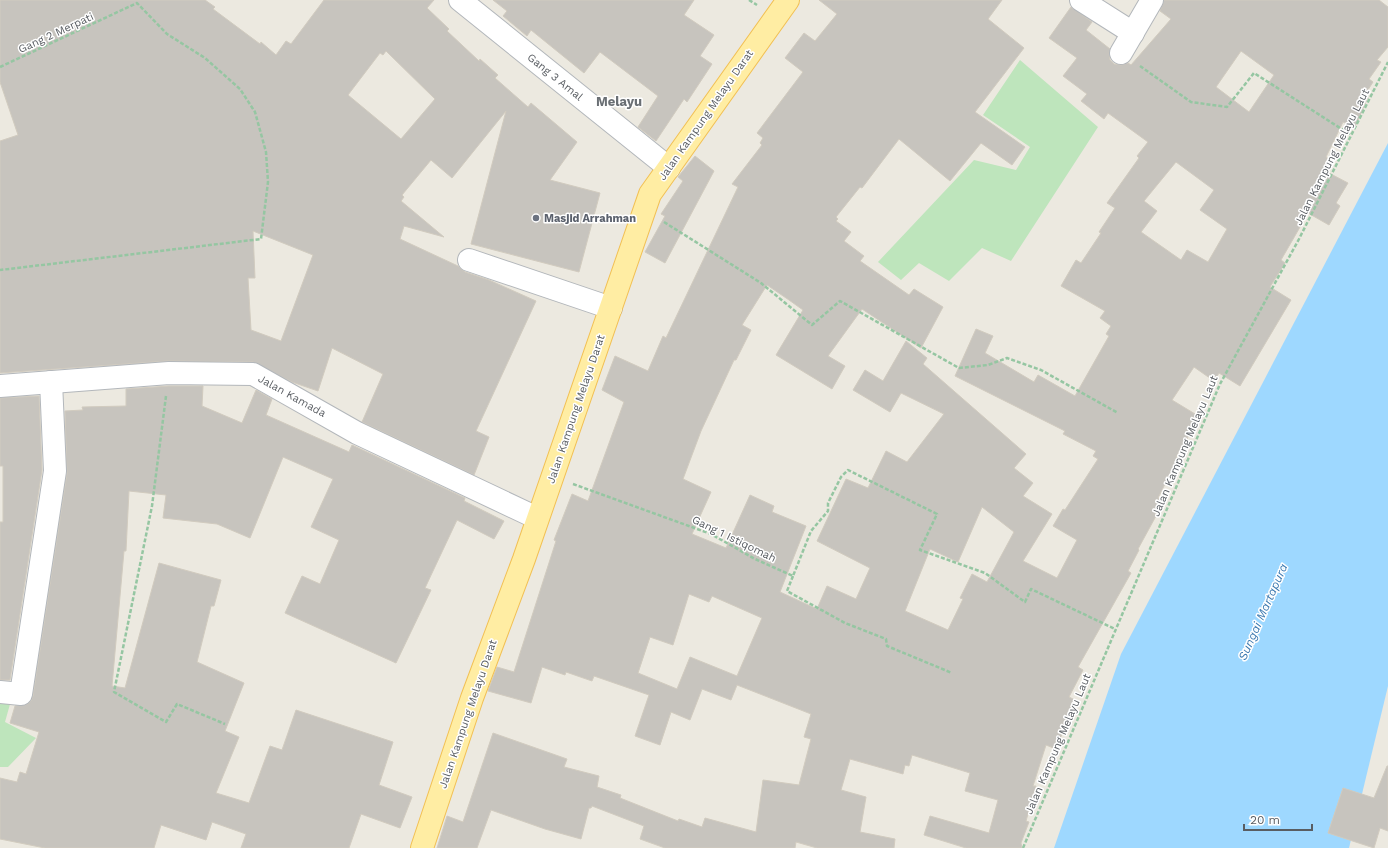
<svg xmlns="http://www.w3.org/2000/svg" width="1388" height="848" font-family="'Work Sans',sans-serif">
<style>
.green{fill:#bee5bc}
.water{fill:#9ed8ff}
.building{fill:#c7c4be;stroke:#d1cbbf;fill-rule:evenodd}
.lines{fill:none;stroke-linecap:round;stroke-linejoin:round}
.minor-casing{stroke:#b3b7bb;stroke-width:24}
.major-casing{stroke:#f2c054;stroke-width:24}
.path{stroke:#95c6a2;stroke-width:2.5;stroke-dasharray:4 2;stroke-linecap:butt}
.minor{stroke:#fff;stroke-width:22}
.major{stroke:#ffeda3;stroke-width:22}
.worship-dot{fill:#6b7280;stroke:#fff;stroke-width:1.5}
.labels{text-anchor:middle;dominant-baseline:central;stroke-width:3;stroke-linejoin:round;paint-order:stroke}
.street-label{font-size:11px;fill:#595d62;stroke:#fff}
.worship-label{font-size:11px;font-weight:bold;fill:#5b616d;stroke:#fff;text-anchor:start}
.water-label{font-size:12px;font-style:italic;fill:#3b79b0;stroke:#fff}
.quarter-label{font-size:13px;font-weight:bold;fill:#6a6f74;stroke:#fff}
</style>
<rect width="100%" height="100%" fill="#ece9e0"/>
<g class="green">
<polygon points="1020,60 1098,127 1011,261 982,248 949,281 919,263 901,280 878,262 974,160 1016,170 1030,147 983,115"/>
<polygon points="0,697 12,697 5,722 36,738 8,767 0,767"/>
</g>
<polygon class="water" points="1388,143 1388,686 1349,848 1054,848 1121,654"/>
<g class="building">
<path d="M0,0H205L215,7L213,9L260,44L261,42L276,55L286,41L291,44L324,0H434L427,8L449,29L447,31L479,61L480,59L498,75L495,78L528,107L531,103L577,142L550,180L600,193L579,272L471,244L506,111L452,178L431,160L402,195L404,197L401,201L444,237L404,226L400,239L458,266L465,272L489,280L536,301L476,431L489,437L474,475L362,422L383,374L332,348L318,391L292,382L253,362L168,361L0,373V141L18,135L0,82ZM386,51L435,99L401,139L348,95L380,53L383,55ZM253,231L313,255L281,341L251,330L248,278H255Z"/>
<polygon points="493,0 694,0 684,15 714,35 700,56 712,64 687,102 684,99 656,141 638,127 658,96 600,52 584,73 531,30 527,36 503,16 507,11"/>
<path d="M819,0H1002L988,19L1024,48L975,112L1025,147L1012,165L981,143L950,181L899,139L862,188L860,187L836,217L838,219L836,221L851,232L844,241L864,256L860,261L909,295L914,289L943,307L921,348L862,309L828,356L845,366L832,389L776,355L803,310L789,300L767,285L742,325L751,330L736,360H734L701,431L683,479L711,492L692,534L726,548L750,495L774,506L772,512L806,526L780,592L817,609L827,586L856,599L870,568L817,541L846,479L868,488L886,451L907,462L944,414L901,393L890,412L853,390L865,370L883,381L906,341L927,358L923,364L1026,454L1014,468L1033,483L1023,496L1052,514L1023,561L1057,578L1077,540L1053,526L1063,509L1065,510L1098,459L1093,456L1096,451L1063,434L1065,431L955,376L976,329L993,336L985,353L1034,382L1038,375L1075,396L1109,336L1106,334L1111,326L1100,318L1105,311L1061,286L1076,260L1081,263L1101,233L1099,232L1115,208L1107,203L1139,158L1137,156L1148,142L1108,113L1104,119L1081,101L1087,94L1063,76L1077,58L1049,38L1071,7L1092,22L1086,30L1110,49L1109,53L1110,60L1114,64L1121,65L1128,63L1131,65L1171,19L1160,11L1164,0H1379L1388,7V47L1377,60L1381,62L1369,79L1373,82L1364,96L1368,97L1355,127L1343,122L1326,157L1333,162L1327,172L1348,183L1336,203L1340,206L1329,225L1308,213L1292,241L1281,260L1285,263L1270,287L1291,300L1240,386L1219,373L1214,381L1194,367L1172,400L1200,417L1176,457L1178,458L1158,498L1163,500L1155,515L1156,516L1138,549L1139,550L1128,571L1131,573L1078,667L1083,670L1069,697L1075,700L1068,713L1070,714L1056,749L1046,745L1033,786H1036L1026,821L1029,822L1021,843L1022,848H966L924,835L930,816L989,833L998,800L965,791L970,773L912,755L909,766L905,765L903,774L850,759L841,790L866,797L860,832L895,839L894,848H817L796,842L795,848H665L640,839L644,826L592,806L591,808H589L581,839L545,829L491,810L477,848H437L447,816L463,822L493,733L567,759L564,767L599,776L597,787L621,795L620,798L678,821L679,819L702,827L705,818L756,832L763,780L799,785L811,739L804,737L811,714L737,685L731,700L702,689L690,720L671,712L660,745L635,736L649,695L594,676L592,681L566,672L565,675L542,667L531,703L488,691L497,667L514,672L556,541L554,540L572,494L588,501L624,402L602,390L615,356L648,371L663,336L666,338L738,187L732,184L762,145L760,143L763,138L757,133L803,72L785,58L804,33L815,41L837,14ZM1241,51L1274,75L1249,112L1216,87ZM1176,162L1214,190L1200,210L1227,229L1208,262L1187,250L1181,260L1141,232L1157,211L1144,201ZM982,507L1014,532L987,582L972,574L960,598L963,599L948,630L905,611L930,549L958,562ZM689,594L709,602L712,596L762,618L737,676L690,657L677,689L638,673L650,637L673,645Z"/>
<polygon points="695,156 714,171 665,263 645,252 665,216 661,214 683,181 678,177"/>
<polygon points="169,386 203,386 202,406 242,423 256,390 272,399 266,415 349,452 352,445 465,498 464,501 504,521 494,539 457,520 425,588 431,590 396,663 285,613 302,576 320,584 339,540 311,527 333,479 283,457 250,538 217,524 163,518 166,495 129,491 126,551 124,551 112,686 125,688 159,563 221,580 214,606 211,606 197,662 244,683 225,731 239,737 216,793 249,803 270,746 282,750 296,710 393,742 379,785 412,797 400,828 361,814 349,848 241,848 246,834 212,822 206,840 161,825 154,848 45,848 0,839 0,778 17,782 20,772 26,774 39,732 10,723 15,706 26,705 31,701 33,696 67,473 65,411 83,410 82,407 126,406 126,389"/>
<polygon points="39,396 42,470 10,680 0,680 0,522 3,522 3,466 0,466 0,398"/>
<polygon points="1387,766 1388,766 1388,831 1380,828 1374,848 1328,833 1343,788 1374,798"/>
</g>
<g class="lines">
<g class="minor-casing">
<g id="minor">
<polyline points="460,0 669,168"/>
<polyline points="1081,0 1133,33"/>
<polyline points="1121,53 1152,0"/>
<polyline points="469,260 611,308"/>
<polyline points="0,386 169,373 253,374 357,433 537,518"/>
<polyline points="0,692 21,694 55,471 51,382"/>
</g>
</g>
<g class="major-casing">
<polyline id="major" points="422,848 472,698 524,559 650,194 788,0"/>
</g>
<g class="path">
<polyline points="749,0 757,5"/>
<polyline points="1140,66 1191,102 1227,107 1254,73 1351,135"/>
<polyline points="0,67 137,3 167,34 205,58 240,89 255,112 266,152 268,182 261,239 0,270"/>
<polyline points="664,222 761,283 812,325 840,301 959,368 988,365 1007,358 1041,370 1118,413"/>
<polyline points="166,396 152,506 114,692 166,722 177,704 225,724"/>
<polyline points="573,484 711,534 755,559 793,576 811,531 828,511 828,503 841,477 848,470 937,514 920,550 985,573 1025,602 1031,589 1115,629"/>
<polyline points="793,576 787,591 845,623 886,639 887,646 952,673"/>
<polyline points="1023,848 1220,384 1299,239 1388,62"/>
</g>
<use href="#minor" class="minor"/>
<use href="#major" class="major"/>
</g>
<circle class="worship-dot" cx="536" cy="218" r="4"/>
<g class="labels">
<g class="street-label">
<text transform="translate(56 33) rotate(-25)">Gang 2 Merpati</text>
<text transform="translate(555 77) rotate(39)">Gang 3 Amal</text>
<text transform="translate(706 115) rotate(-55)">Jalan Kampung Melayu Darat</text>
<text transform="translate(1332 157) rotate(-63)">Jalan Kampung Melayu Laut</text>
<text transform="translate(292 396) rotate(29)">Jalan Kamada</text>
<text transform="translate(576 409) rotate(-71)">Jalan Kampung Melayu Darat</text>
<text transform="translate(1185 446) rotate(-67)">Jalan Kampung Melayu Laut</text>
<text transform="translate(734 539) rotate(26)">Gang 1 Istiqomah</text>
<text transform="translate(468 714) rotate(-71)">Jalan Kampung Melayu Darat</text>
<text transform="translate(1058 744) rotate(-67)">Jalan Kampung Melayu Laut</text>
</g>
<g class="worship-label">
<text x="544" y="218">Masjid Arrahman</text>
</g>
<g class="water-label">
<text transform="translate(1263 612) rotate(-66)">Sungai Martapura</text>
</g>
<g class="quarter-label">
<text x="619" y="101">Melayu</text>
</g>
</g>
<path d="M1244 824v6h68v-6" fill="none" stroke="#595d62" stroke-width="2"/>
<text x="1250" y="824" font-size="12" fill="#595d62" stroke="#ffffff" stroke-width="3" paint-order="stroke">20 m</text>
</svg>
